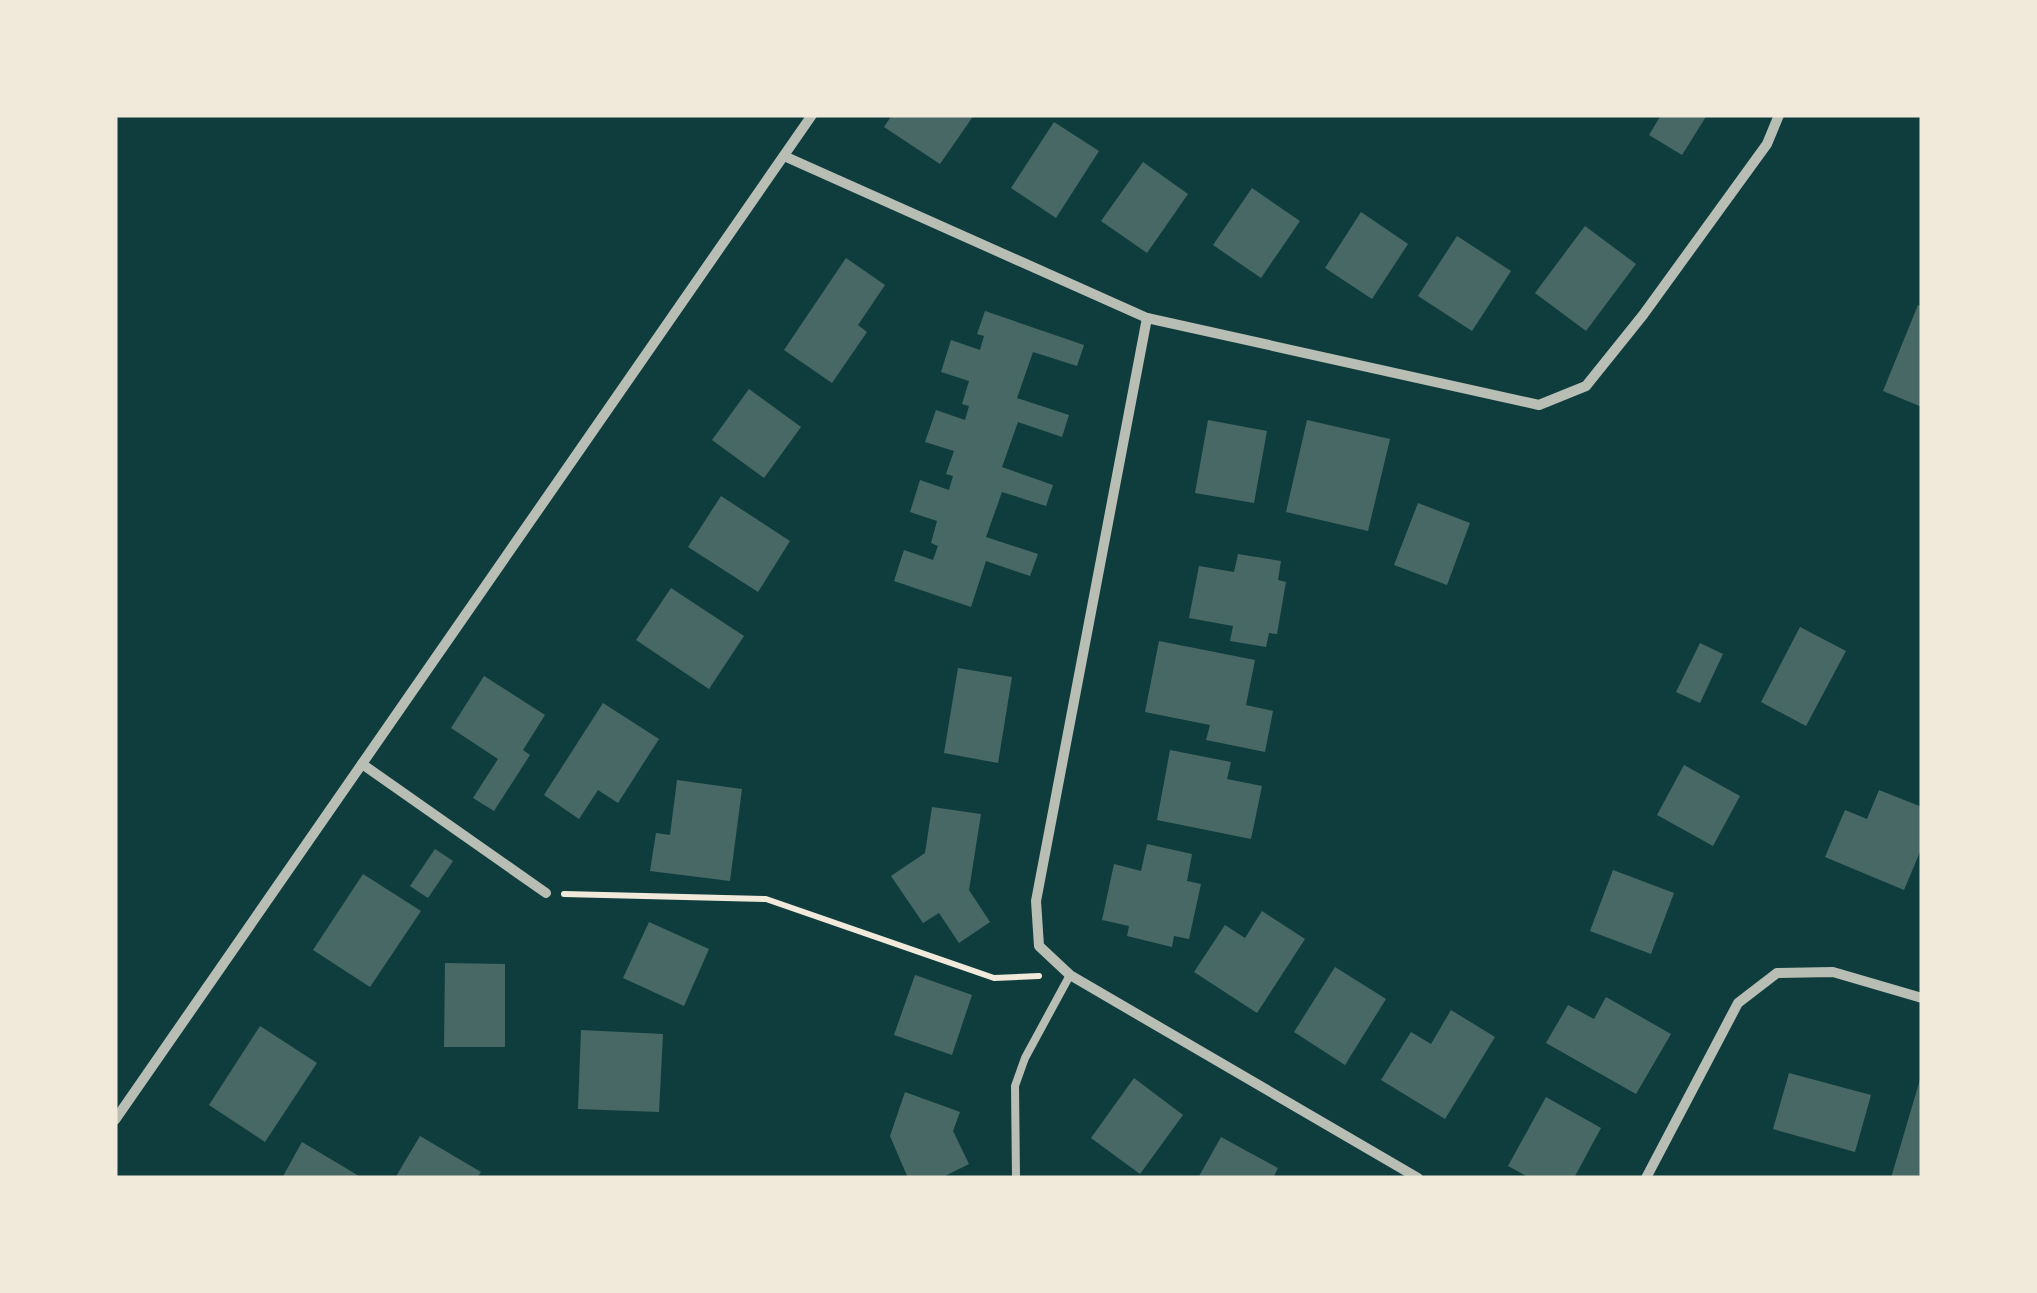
<svg xmlns="http://www.w3.org/2000/svg" width="2037" height="1293" font-family="Lato,sans-serif">
<style>
.building{fill:#486865}
.lines{fill:none;stroke-linecap:round;stroke-linejoin:round}
.path{stroke:#f1e9da;stroke-width:6}
.service{stroke:#b8beb3;stroke-width:8}
.minor{stroke:#b8beb3;stroke-width:10}
</style>
<rect width="100%" height="100%" fill="#0f3d3e"/>
<g class="building">
<polygon points="892,115 974,115 940,164 884,127"/>
<polygon points="1661,115 1707,115 1682,155 1649,135"/>
<polygon points="1054,122 1099,151 1056,218 1011,188"/>
<polygon points="1143,162 1188,194 1147,253 1101,221"/>
<polygon points="1252,188 1300,221 1261,278 1213,245"/>
<polygon points="1361,212 1408,244 1372,299 1325,268"/>
<polygon points="1585,226 1636,264 1586,331 1535,293"/>
<polygon points="1457,236 1511,271 1472,331 1418,296"/>
<polygon points="846,258 885,285 858,325 867,332 832,383 784,350"/>
<polygon points="1918,305 1922,306 1922,407 1883,391"/>
<polygon points="985,311 1084,345 1077,366 1033,352 1017,398 1069,415 1062,437 1018,422 1002,467 1053,485 1046,506 1002,492 986,537 1038,554 1030,576 986,561 971,607 894,581 904,550 933,560 938,546 931,543 937,521 910,512 920,480 949,490 953,476 946,474 954,451 925,442 936,410 965,420 969,406 962,404 969,381 941,372 951,340 980,350 984,336 977,334"/>
<polygon points="749,389 801,427 764,478 712,440"/>
<polygon points="1208,420 1267,431 1254,503 1195,493"/>
<polygon points="1307,420 1390,439 1368,531 1286,512"/>
<polygon points="721,496 790,541 758,592 688,547"/>
<polygon points="1418,503 1470,523 1447,585 1394,565"/>
<polygon points="1238,554 1281,561 1278,580 1286,582 1277,634 1269,633 1266,647 1230,641 1233,626 1189,618 1199,566 1234,572"/>
<polygon points="671,588 744,636 709,689 636,640"/>
<polygon points="1800,627 1846,651 1806,726 1761,702"/>
<polygon points="1159,641 1255,660 1246,705 1273,711 1265,752 1206,740 1210,725 1145,712"/>
<polygon points="1700,643 1723,654 1700,703 1676,692"/>
<polygon points="958,668 1012,677 998,763 944,753"/>
<polygon points="484,676 545,715 523,750 530,755 494,811 473,798 498,759 451,728"/>
<polygon points="603,703 659,739 618,803 598,790 579,819 544,795"/>
<polygon points="1170,750 1231,762 1227,779 1262,786 1251,839 1157,820"/>
<polygon points="1684,765 1740,796 1713,846 1657,815"/>
<polygon points="677,780 742,789 730,881 650,871 656,833 670,835"/>
<polygon points="1879,790 1922,807 1922,847 1904,890 1825,857 1845,810 1867,819"/>
<polygon points="932,807 981,814 969,890 990,922 959,943 939,913 923,923 891,876 925,853"/>
<polygon points="1147,844 1192,854 1187,881 1201,884 1189,939 1174,936 1172,947 1127,936 1129,926 1102,920 1114,864 1141,871"/>
<polygon points="435,849 453,861 428,898 410,886"/>
<polygon points="1613,870 1674,893 1651,954 1590,931"/>
<polygon points="363,874 421,911 370,987 313,950"/>
<polygon points="1262,911 1305,939 1257,1013 1194,972 1225,925 1245,938"/>
<polygon points="649,922 709,949 684,1006 623,978"/>
<polygon points="445,963 505,964 505,1047 444,1047"/>
<polygon points="1335,967 1386,999 1345,1065 1294,1032"/>
<polygon points="915,975 972,995 952,1055 894,1035"/>
<polygon points="1606,997 1671,1034 1636,1094 1546,1043 1568,1005 1594,1019"/>
<polygon points="1451,1010 1495,1037 1445,1119 1381,1080 1411,1032 1431,1044"/>
<polygon points="260,1026 317,1063 265,1142 209,1105"/>
<polygon points="581,1030 663,1034 659,1112 578,1109"/>
<polygon points="1789,1073 1871,1095 1855,1152 1773,1129"/>
<polygon points="1921,1076 1922,1178 1891,1178"/>
<polygon points="1134,1078 1183,1115 1140,1174 1091,1138"/>
<polygon points="905,1092 960,1112 953,1131 969,1164 941,1178 908,1178 890,1136"/>
<polygon points="1546,1097 1601,1128 1574,1178 1530,1178 1508,1166"/>
<polygon points="420,1136 481,1172 477,1178 395,1178"/>
<polygon points="1221,1137 1278,1168 1273,1178 1198,1178"/>
<polygon points="302,1142 359,1176 358,1178 282,1178"/>
</g>
<g class="lines">
<polyline class="path" points="564,894 766,899 994,978 1039,976"/>
<polyline class="service" points="1016,1178 1015,1086 1025,1058 1070,975"/>
<g class="minor">
<polyline points="784,156 1147,318 1539,405 1586,386 1643,315 1767,144 1779,115"/>
<polyline points="1147,318 1036,901 1039,946 1070,975 1418,1178"/>
<polyline points="362,764 546,893"/>
<polyline points="115,1120 812,115"/>
<polyline points="1646,1178 1738,1003 1777,973 1833,972 1922,998"/>
</g>
</g>
<rect width="2037" height="1293" fill="none" stroke="#f1e9da" stroke-width="235"/>
</svg>
